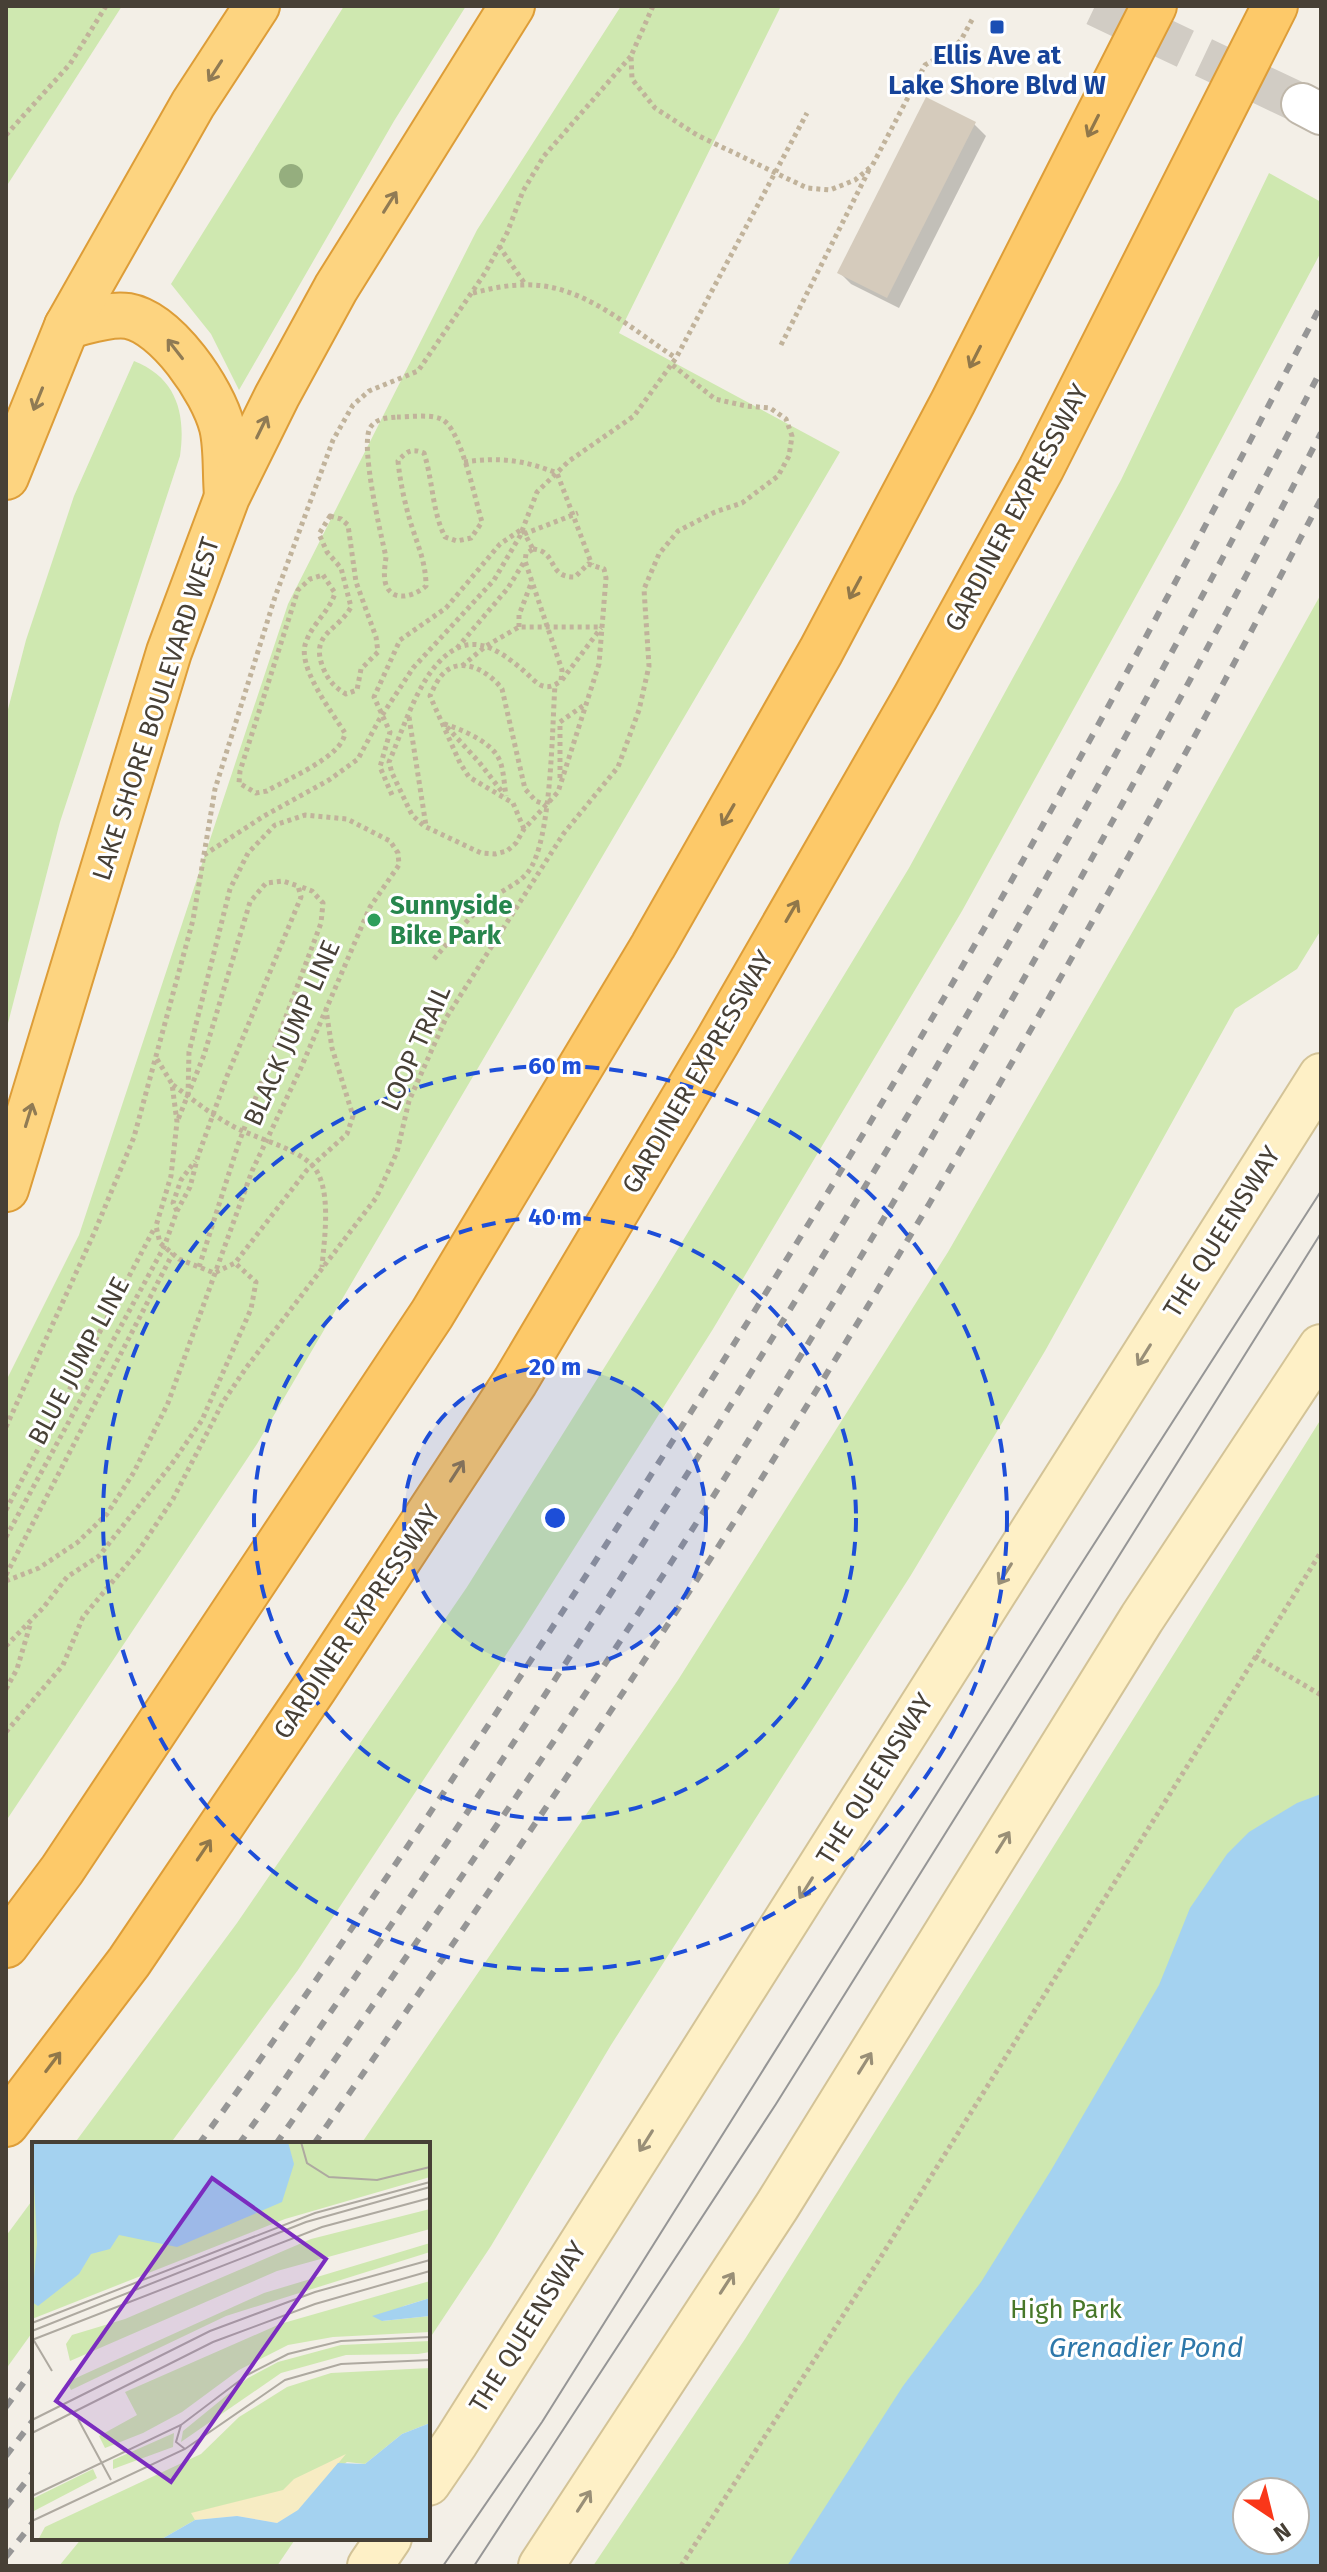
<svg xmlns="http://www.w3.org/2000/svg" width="1327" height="2572" font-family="'Fira Sans',sans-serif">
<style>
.green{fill:#cfe8b0;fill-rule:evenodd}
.water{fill:#a4d2f0;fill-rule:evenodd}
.shadow{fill:#0003}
.building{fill:#d5cbbc}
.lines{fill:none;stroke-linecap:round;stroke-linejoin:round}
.minor-tunnel{stroke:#d1ccc4;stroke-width:40;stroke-dasharray:40 20;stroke-linecap:butt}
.minor-casing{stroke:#bfb7aa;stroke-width:44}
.secondary-casing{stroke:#d3c397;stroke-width:48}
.trunk-casing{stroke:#dd9d38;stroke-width:48}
.motorway-casing{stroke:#dd9d38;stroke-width:48}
.path{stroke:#c1b39b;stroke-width:5;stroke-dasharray:4 4;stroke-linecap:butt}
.minor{stroke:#fff;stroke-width:40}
.secondary{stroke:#fef0c6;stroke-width:44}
.trunk{stroke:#fdd480;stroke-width:44}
.motorway{stroke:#fdc969;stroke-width:44}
.tram{stroke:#969696;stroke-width:2}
.rail{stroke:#969696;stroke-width:6;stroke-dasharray:10 10;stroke-linecap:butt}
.tree{fill:#95ae7e}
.oneway{stroke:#907b54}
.oneway2{stroke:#90774a}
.oneway3{stroke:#998f77}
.ring{fill:none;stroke:#1d4ed8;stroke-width:4;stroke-dasharray:14 10}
.transit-dot{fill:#1a4fb4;stroke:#fff;stroke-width:3}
.leisure-dot{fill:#2e9e5b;stroke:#fff;stroke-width:3}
.labels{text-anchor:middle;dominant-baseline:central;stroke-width:6;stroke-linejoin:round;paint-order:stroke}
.transit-label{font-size:26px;font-weight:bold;fill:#164399;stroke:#fff}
.street-label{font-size:26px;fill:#474036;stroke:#fff}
.leisure-label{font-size:26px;font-weight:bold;fill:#27864d;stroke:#fff;text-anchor:start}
.park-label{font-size:26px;fill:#487829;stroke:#fff}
.water-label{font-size:28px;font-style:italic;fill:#2e78aa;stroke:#fff}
.inset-road{fill:none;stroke:#aea9a0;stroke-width:2}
.view{fill:#7b2cbf;fill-opacity:0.15;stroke:#7b2cbf;stroke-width:4}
.inset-edge{fill:none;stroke:#474036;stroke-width:4}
.centre{fill:#1d4ed8;stroke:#fff;stroke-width:4}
.ring-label{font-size:24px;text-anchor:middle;font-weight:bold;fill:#1d4ed8;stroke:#fff;stroke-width:6;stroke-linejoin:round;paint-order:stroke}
</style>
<rect width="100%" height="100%" fill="#f3efe7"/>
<g class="green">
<polygon points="6,6 122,6 6,187"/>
<polygon points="344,6 466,6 394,121 239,390 211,334 171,284"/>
<polygon points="621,6 781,6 619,333 840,452 257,1444 6,1821 6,1381 79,1235 288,604 477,230"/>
<polygon points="1269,173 1321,202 1321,252 1183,511 962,911 713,1329 523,1629 298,1970 170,2144 74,2144 237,1923 467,1587 656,1285 909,868 1121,480"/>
<path d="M134,361C177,378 186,414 180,456L60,822L6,1031V717L26,640L74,496Z"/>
<polygon points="1321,594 1321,930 1297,969 1235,1009 1045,1351 911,1575 611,2045 491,2246 428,2341 428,2144 361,2144 678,1680 948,1252 1156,891"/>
<path d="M1321,1419V2566H593L745,2339ZM1247,2492H1295V2540H1247Z"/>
<polygon points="34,2198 34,2330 6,2369 6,2236"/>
<polygon points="82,2538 296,2538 277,2566 59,2566"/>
</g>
<path class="water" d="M1321,1794V2566H787L903,2386L981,2282L1050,2172L1159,1985L1190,1908L1227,1854L1249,1832L1297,1803ZM1247,2492H1295V2540H1247Z"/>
<polygon class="shadow" points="974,124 986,136 899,308 851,284 839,272"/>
<polygon class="building" points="926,97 976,122 887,298 837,273"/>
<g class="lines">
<polyline class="minor-tunnel" points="1095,6 1302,104"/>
<g class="minor-casing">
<polyline id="minor" points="1302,104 1321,114"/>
</g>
<g class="secondary-casing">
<g id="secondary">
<polyline points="428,2483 456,2442 1321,1076"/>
<polyline points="370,2566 389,2538"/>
<polyline points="541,2566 777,2206 1142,1618 1321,1347"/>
</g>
</g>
<g class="trunk-casing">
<g id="trunk">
<path d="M67,326C86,322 109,313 128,316C167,323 213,391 222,427C227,448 225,473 227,495"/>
<polyline points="6,477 67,326 193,104 257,6"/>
<polyline points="6,1189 169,652 227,497 277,396 336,288 512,6"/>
</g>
</g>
<g class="motorway-casing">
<g id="motorway">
<polyline points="6,1945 62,1870 432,1314 653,946 821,651 953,402 1154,6"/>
<polyline points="6,2124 129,1962 315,1687 515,1382 717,1042 916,696 1041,469 1275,6"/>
</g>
</g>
<g class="path">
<polyline points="653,6 631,56 632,79 655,108 697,135 807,188 830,190 855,180 872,166 925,65 950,51 961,40 973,18"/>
<polyline points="6,135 70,64 106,6"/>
<polyline points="499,246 525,284"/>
<path d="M473,293C489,289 506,285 522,285C582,282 629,328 676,358"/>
<polyline points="781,345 869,170"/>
<path d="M397,417C410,417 430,414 441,419C461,427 475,500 482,522L471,538L457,541L445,537C432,511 433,481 424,453C411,448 407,451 398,461C400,482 405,504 411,524C418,546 426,563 426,586C415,596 393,603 386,585C383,576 385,566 386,557C381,535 360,446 370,428C376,418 387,418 397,417Z"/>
<path d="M464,462C500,457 523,460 557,473L592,565"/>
<path d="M330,516L341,519L348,525L356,582L376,637L378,652L361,669L357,690L346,694C334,687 327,679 322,665C311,633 338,631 351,607L341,568L327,552L319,534Z"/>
<polyline points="524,534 578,513"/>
<path d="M533,549C558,551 547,578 575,577L588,564L604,569L606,578L599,664L558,792L524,829L516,843L507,851L495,854L481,853L424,826L412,815L392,773L389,762C402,732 416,686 439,662C469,630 496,647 524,671C530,676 536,684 543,686C550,688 555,685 561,681L562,670L525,561L526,554Z"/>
<path d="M323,575L335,593C329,612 312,624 306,642C296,666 332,712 345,733C342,757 287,779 267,791L256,793L239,783L240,771L298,590L310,579Z"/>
<polyline points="519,627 519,615 532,581"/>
<polyline points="457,648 508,588 524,562"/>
<polyline points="462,666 486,646 519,627 602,627"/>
<polyline points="562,680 601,628"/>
<polyline points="409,717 426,826"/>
<path d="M444,724C461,729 489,741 498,757C504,768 504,784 506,796"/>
<polyline points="447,727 479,762 503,793"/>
<polyline points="560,778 560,722 587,703"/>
<polyline points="392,795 380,767 390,732 374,697 400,640 446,608 500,544 522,529 533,549"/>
<path d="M524,829L513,803L469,777L460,763L430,696C434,687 440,674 449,669C468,658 492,675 502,689L525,789L536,801L546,805"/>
<polyline points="204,855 264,816 329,780 358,759 379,720 413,668 494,580 520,536 537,492 569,461 634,416 676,358 807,113"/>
<path d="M434,959C451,939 468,918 488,901C501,890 518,885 528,872C552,842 552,726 555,685"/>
<polyline points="157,1059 172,1084 177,1122 171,1176 156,1226 160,1243 179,1259 214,1273 235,1263 307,1170 347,1134 353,1116 332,1048 326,1010"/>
<path d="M173,1085C191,1098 209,1113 229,1124C252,1138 293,1146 312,1165C333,1187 324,1240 322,1267"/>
<polyline points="177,1211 173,1203 181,1180 195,1161"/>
<polyline points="199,1267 238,1145 321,923 323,903 312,891 299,886"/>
<polyline points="6,1427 95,1231 134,1137 193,920 215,789 275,597 333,440 353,405 369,391 418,371 485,273 507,233 523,191 544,156 631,56"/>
<polyline points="6,1510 155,1227"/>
<polyline points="6,1537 164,1247 177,1211 190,1187 198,1156 227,1076 301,897 298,886 283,881 266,883 250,902 204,1055 177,1122"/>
<polyline points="6,1575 173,1253"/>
<polyline points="6,1581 39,1568 78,1542 107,1514 134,1472 168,1403 252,1171 300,1070 370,907 399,865 398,853 390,841 347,819 305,815 275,825 248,853 230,889 189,1052 188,1095"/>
<polyline points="6,1646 43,1608 67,1577 99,1556 171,1465 202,1420 251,1309 256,1282 235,1263"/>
<polyline points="1255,1656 1321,1695"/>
<polyline points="6,1689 17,1669 31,1622"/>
<polyline points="6,1732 63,1665 83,1617 139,1550 173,1499 223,1402 246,1368 376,1198 397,1152 409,1101 446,1018 564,833 618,767 639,710 649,666 644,589 659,554 678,531 715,512 742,503 778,476 789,456 792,436 786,419 770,408 746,406 715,399 671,364"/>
<polyline points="681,2566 877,2263 1321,1552"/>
</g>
<use href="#minor" class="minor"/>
<use href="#secondary" class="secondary"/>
<use href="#trunk" class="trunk"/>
<use href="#motorway" class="motorway"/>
<g class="tram">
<polyline points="443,2566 542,2422 1069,1583 1321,1191"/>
<polyline points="474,2566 776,2104 1321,1233"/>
</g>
<g class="rail">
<path d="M199,2144C321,1978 435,1807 548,1634C721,1369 890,1099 1045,821C1140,651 1231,478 1321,305"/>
<path d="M239,2144C276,2094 310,2041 346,1990C438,1858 526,1725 613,1590C868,1195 1106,789 1321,370"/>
<path d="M276,2144C428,1926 580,1709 721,1484C936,1142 1135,791 1321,433"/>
<path d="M314,2144C462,1932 609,1719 748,1500C953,1175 1143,840 1321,499"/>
<polyline points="6,2407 34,2368"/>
<polyline points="6,2456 34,2419"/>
<polyline points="6,2507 34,2471"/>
<polyline points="6,2557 34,2521"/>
</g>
</g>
<circle class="tree" cx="291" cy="176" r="12"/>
<defs><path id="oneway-shaft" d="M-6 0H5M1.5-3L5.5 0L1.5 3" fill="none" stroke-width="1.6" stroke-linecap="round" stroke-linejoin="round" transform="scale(2)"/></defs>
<g class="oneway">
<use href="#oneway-shaft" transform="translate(215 71) rotate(123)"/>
<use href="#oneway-shaft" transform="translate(390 202) rotate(-58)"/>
<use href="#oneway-shaft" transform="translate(175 349) rotate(-128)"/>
<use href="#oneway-shaft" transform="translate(38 399) rotate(112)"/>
<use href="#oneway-shaft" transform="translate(262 427) rotate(-64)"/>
<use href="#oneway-shaft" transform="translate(29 1115) rotate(-73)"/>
</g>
<g class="oneway2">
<use href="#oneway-shaft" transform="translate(1093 126) rotate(117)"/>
<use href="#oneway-shaft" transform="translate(975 357) rotate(117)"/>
<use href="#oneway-shaft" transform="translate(855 588) rotate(118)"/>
<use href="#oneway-shaft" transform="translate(728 815) rotate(120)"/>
<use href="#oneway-shaft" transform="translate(792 911) rotate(-60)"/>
<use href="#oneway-shaft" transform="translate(457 1471) rotate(-57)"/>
<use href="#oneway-shaft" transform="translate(204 1850) rotate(-56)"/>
<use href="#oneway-shaft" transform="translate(53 2062) rotate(-53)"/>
</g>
<g class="oneway3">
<use href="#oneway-shaft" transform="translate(1144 1355) rotate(122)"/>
<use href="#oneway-shaft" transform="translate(1005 1574) rotate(122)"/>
<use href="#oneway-shaft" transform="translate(1003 1842) rotate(-58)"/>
<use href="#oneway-shaft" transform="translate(806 1888) rotate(122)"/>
<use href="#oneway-shaft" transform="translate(865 2063) rotate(-58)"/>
<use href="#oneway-shaft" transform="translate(646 2141) rotate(122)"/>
<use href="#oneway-shaft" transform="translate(727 2283) rotate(-57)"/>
<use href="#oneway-shaft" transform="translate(584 2501) rotate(-57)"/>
</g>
<circle cx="555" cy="1518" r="151" fill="#1d4ed8" fill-opacity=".12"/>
<g class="ring">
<circle cx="555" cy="1518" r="151"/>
<circle cx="555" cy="1518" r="301"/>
<circle cx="555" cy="1518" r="452"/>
</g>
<rect class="transit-dot" x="989" y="19" width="16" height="16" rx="4"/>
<circle class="leisure-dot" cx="374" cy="920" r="8"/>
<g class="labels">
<g class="transit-label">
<text x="997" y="55">Ellis Ave at<tspan x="997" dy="30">Lake Shore Blvd W</tspan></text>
</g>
<g class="street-label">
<text transform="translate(1017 508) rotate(-62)">GARDINER EXPRESSWAY</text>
<text transform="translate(156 709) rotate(-72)">LAKE SHORE BOULEVARD WEST</text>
<text transform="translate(292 1033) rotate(-66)">BLACK JUMP LINE</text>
<text transform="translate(416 1048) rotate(-66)">LOOP TRAIL</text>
<text transform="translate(698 1072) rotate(-60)">GARDINER EXPRESSWAY</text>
<text transform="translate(1222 1232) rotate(-58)">THE QUEENSWAY</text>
<text transform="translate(79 1361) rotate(-62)">BLUE JUMP LINE</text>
<text transform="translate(357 1622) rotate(-56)">GARDINER EXPRESSWAY</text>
<text transform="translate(875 1779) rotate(-58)">THE QUEENSWAY</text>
<text transform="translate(528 2327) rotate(-58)">THE QUEENSWAY</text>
</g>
<g class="leisure-label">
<text x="390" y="905">Sunnyside<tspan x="390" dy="30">Bike Park</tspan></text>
</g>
<g class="park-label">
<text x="1066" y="2309">High Park</text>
</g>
<g class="water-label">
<text x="1146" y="2347">Grenadier Pond</text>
</g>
</g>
<g transform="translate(32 2142)">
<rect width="398" height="398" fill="#f3efe7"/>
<path d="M0,0H398V35L253,77L0,177ZM398,67V87L245,129L38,219L34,202L40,193L93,177L279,97ZM398,101V110L194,174L39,248L35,240L232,151ZM398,139V156L372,164L350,179L398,174V190L301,195L256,203L207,228L150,270L111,291L73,306L67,294L105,273L93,250L248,182ZM398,199V210L386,212L314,213L249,231L149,300L151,289L216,236L246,220L309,203ZM398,226V281L370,292L333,322L315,320L291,336L163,378L128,398H6L13,385L169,312L207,275L255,245L299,231ZM142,291L141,305L81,327V318ZM61,327L65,336L0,370V357Z" fill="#cfe8b0"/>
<path d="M314,312L266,369L245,381L205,374L163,378L159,371L251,348L262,337Z" fill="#f7ecc3"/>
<path d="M0,0H256L262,22L250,60L145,105L87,93L78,107L59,112L47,132L6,164L0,160L5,101ZM398,156V174L350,179L340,174ZM398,281V398H128L163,378L205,374L245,381L266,368L306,321L333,322L370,292Z" fill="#a4d2f0"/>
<path class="inset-road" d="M269,0L275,21L297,35L345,38L398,25M0,181L283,71L398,40M0,189L274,80L398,45M1,197L20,229M0,198L290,85L398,56M46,277L79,338M0,278L178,189L283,150L398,118M149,283L144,300L153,307M0,291L181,200L283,162L398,129M0,354L149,283L215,233L256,212L309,199L398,195M0,379L153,307L253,238L309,222L398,218"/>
<path class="view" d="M180,36L294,117L139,340L24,259Z"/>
<rect width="398" height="398" class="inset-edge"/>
</g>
<circle cx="555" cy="1518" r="12" class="centre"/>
<g class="ring-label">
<text x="555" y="1074">60 m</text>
<text x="555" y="1225">40 m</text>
<text x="555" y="1375">20 m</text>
</g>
<rect width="1327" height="2572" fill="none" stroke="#474036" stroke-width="16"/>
<g transform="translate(1271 2516) rotate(145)"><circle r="38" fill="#ffffff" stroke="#b5b3af" stroke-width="2"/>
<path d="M0-6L14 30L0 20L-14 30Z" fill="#f93719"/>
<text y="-12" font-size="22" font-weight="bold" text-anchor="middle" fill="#474036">N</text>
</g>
</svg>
